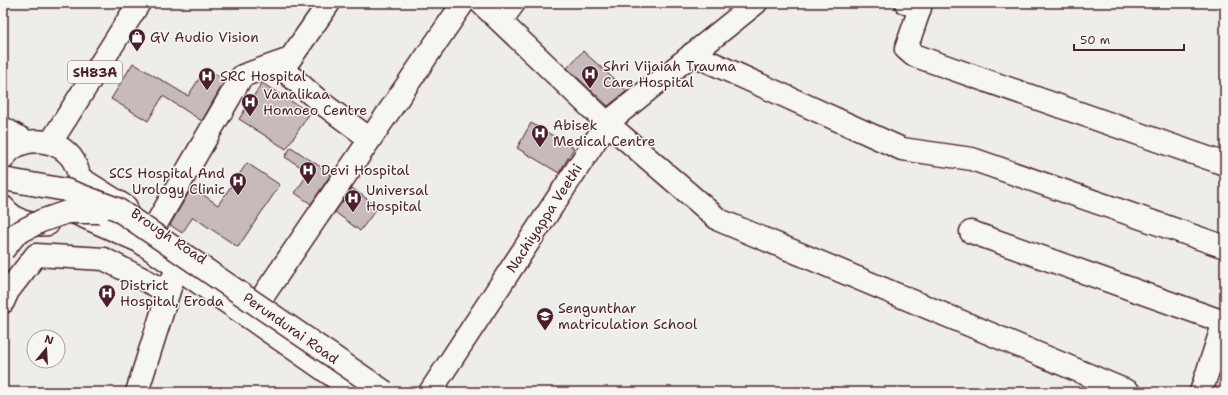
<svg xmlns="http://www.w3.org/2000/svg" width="1228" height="395" font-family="'Shantell Sans',sans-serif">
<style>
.building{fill:#c6babb;stroke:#4a1f2b}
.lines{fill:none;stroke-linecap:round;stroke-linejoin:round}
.minor-casing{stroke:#4a1f2b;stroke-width:25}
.major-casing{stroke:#4a1f2b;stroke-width:25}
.minor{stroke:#f6f6f2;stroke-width:22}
.major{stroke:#f6f6f2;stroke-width:22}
.major-bridge-casing{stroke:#4a1f2b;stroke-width:25;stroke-linecap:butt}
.major-bridge{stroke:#f6f6f2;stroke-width:22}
.labels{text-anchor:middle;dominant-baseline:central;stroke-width:3;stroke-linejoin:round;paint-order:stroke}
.shield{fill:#f6f6f2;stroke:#7e6067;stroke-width:1}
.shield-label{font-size:13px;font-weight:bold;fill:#4a1f2b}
.poi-label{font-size:14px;fill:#4a1f2b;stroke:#f6f6f2;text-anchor:start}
.street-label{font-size:14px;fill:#4a1f2b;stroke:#f6f6f2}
</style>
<rect width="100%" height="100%" fill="#efedea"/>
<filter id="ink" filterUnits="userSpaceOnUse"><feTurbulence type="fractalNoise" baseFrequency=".025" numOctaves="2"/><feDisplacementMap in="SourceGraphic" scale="8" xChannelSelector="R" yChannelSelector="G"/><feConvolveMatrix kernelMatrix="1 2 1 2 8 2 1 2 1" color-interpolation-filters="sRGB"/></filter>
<g filter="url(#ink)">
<g class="building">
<polygon points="583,51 627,91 608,106 567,68"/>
<polygon points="133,63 188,96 206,68 225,80 202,121 163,96 148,121 111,99"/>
<polygon points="262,83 310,113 286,149 239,119"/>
<polygon points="531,123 574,148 559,173 517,148"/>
<polygon points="291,147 331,174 311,204 295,193 309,172 285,157"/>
<polygon points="247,163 280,185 238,247 193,217 182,233 170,225 192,187 218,205"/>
<polygon points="352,188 378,207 360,231 335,212"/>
</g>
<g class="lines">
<g class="minor-casing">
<g id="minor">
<polyline points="481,3 607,123 719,220 1129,392"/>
<polyline points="906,3 920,8 906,49 913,55 1225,164"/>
<polyline points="501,21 514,3"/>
<polyline points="692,54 902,149 972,159 1225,247"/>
<polyline points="277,64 319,101 370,139"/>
<polyline points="155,226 242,76 290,59 329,3"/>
<polyline points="971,232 1224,322"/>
<polyline points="261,299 463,3"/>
<polyline points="3,302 8,291 36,255 104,259 168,292"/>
<polyline points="137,392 173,278"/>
<polyline points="430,392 607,123 756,3"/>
<polyline points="1201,392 1225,319"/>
</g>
</g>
<g class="major-casing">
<g id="major">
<polyline points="3,128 27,142"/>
<polyline points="51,142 139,3"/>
<path d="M3,159C19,132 65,137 76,166C80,175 80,183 79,193"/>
<polyline points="80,178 126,207"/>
<path d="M3,207C15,221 29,226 48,224"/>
<polyline points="71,211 139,241 356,392"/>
</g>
</g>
<use href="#minor" class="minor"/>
<use href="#major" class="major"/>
<g class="major-bridge-casing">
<g id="major-bridge">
<polyline points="3,179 66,190 117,209 385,392"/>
<polyline points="3,250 16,234 41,221 67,212 99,212"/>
</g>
</g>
<use href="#major-bridge" class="major-bridge"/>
</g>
</g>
<defs>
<g id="shop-pin" transform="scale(0.9)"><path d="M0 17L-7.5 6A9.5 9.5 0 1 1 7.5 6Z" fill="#4a1f2b" stroke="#f6f6f2"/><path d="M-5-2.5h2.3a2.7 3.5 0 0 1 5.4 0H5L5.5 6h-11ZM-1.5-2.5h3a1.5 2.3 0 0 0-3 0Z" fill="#fff"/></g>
<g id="hospital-pin" transform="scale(0.9)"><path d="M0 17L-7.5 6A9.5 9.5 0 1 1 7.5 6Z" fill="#4a1f2b" stroke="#f6f6f2"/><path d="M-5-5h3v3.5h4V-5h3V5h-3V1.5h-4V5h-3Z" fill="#fff"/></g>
<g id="school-pin" transform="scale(0.9)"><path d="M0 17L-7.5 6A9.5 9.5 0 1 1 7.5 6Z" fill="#4a1f2b" stroke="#f6f6f2"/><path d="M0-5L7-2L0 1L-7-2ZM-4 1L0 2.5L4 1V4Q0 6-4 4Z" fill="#fff"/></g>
</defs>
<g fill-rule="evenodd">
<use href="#shop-pin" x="137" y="37"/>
<use href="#hospital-pin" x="590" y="74"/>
<use href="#hospital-pin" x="207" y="76"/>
<use href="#hospital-pin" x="250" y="102"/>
<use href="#hospital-pin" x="540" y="133"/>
<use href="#hospital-pin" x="308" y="170"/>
<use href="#hospital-pin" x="238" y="181"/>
<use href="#hospital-pin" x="353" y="198"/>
<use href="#hospital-pin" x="107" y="293"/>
<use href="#school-pin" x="545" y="316"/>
</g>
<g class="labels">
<rect class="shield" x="68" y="61" width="54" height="22" rx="3"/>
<g class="shield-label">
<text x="95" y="72">SH83A</text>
</g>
<g class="poi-label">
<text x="150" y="37">GV Audio Vision</text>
<text x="603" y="66">Shri Vijaiah Trauma<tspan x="603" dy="16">Care Hospital</tspan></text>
<text x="220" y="76">SRC Hospital</text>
<text x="263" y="94">Vanalikaa<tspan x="263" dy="16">Homoeo Centre</tspan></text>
<text x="553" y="125">Abisek<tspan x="553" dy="16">Medical Centre</tspan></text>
<text x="321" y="170">Devi Hospital</text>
<text x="225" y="173" text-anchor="end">SCS Hospital And<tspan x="225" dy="16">Urology Clinic</tspan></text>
<text x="366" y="190">Universal<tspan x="366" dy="16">Hospital</tspan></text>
<text x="120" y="285">District<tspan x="120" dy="16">Hospital, Eroda</tspan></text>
<text x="558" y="308">Sengunthar<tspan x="558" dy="16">matriculation School</tspan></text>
</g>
<g class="street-label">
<text transform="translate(544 218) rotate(-57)">Nachiyappa Veethi</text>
<text transform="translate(169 236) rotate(34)">Brough Road</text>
<text transform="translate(291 328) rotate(35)">Perundurai Road</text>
</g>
</g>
<rect width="1228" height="395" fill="none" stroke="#f6f6f2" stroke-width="16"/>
<rect x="8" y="8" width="1212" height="379" fill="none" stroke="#4a1f2b" stroke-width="1.5" filter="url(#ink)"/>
<g transform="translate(46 349) rotate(18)"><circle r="19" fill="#f6f6f2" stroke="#b1a0a2"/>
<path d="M0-3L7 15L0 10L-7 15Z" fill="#4a1f2b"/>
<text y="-6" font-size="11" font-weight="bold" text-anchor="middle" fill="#4a1f2b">N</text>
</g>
<path d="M1074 44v6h110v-6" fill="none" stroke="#4a1f2b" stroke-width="2"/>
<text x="1080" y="44" font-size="12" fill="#4a1f2b" stroke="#f6f6f2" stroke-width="3" paint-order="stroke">50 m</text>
</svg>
